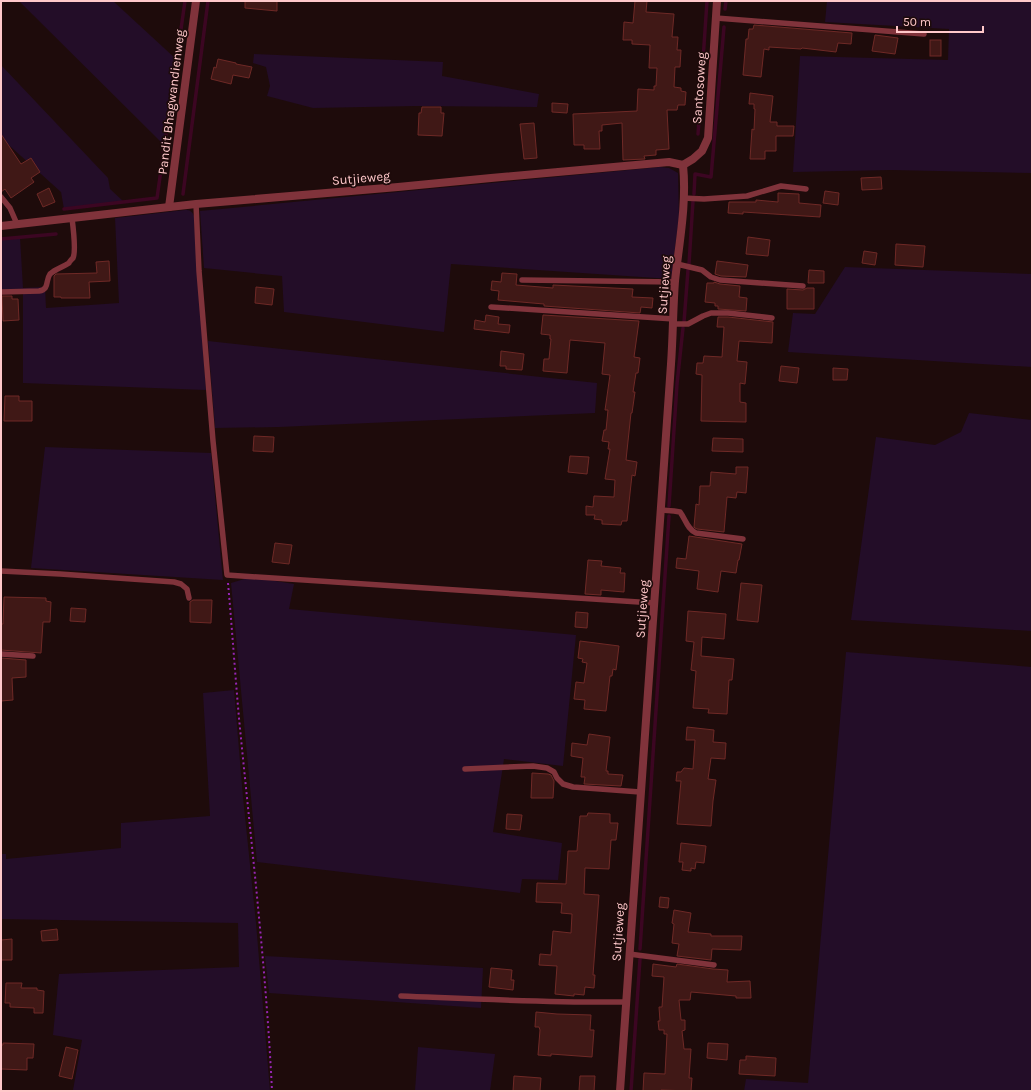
<svg xmlns="http://www.w3.org/2000/svg" width="1033" height="1092" font-family="Karla,sans-serif">
<style>
.green{fill:#230d28}
.lines{fill:none;stroke-linecap:round;stroke-linejoin:round}
.stream{stroke:#3c0622;stroke-width:3.5}
.building{fill:#401816;stroke:#6e2926}
.path{stroke:#9726b5;stroke-width:2;stroke-dasharray:2 3;stroke-linecap:butt}
.lane{stroke:#80333b;stroke-width:5.5}
.street{stroke:#80333b;stroke-width:8}
.labels{text-anchor:middle;dominant-baseline:central;stroke-width:3.5;stroke-linejoin:round;paint-order:stroke}
.street-label{font-size:13px;fill:#ffc8ca;stroke:#1e0b0b}
</style>
<rect width="100%" height="100%" fill="#1e0b0b"/>
<g class="green">
<polygon points="19,1 113,1 177,60 164,145"/>
<polygon points="827,1 1032,1 1032,173 891,170 793,172 800,56 948,60 949,29 825,22"/>
<polygon points="254,54 443,62 442,76 539,94 537,107 416,106 313,108 267,96 270,86 266,67 253,63"/>
<polygon points="1,65 108,178 110,189 124,202 64,209 61,192 1,138"/>
<polygon points="660,167 669,168 678,173 679,218 671,279 451,264 444,332 284,312 282,276 204,268 200,211"/>
<path d="M185,210C190,210 192,211 194,216L206,390L23,383V289L1,292V239L20,237L23,288L45,287L46,308L119,303L115,218Z"/>
<polygon points="845,267 1032,274 1032,367 788,352 793,313 815,314"/>
<polygon points="208,341 597,383 595,413 279,427 215,428"/>
<polygon points="969,413 1032,420 1032,631 851,620 876,437 935,445 961,432"/>
<polygon points="45,447 211,453 223,580 31,568"/>
<polygon points="251,577 294,584 289,609 576,635 563,766 504,759 493,832 562,843 558,880 522,879 520,893 257,862 231,583"/>
<polygon points="846,652 1032,667 1032,1091 744,1091 746,1079 808,1083"/>
<polygon points="234,690 243,797 256,923 270,1091 47,1091 47,1090 73,1090 82,1040 53,1035 59,974 239,967 238,923 1,919 1,854 6,854 6,859 121,848 121,823 210,816 203,693"/>
<polygon points="265,956 483,968 481,1008 269,993"/>
<polygon points="418,1047 495,1054 490,1091 415,1091"/>
</g>
<g class="lines">
<g class="stream">
<polyline points="725,9 726,1"/>
<polyline points="698,134 707,1"/>
<polyline points="183,194 208,1"/>
<polyline points="694,194 695,174 711,177 724,27"/>
<polyline points="64,209 157,198 185,1"/>
<polyline points="1,239 56,234"/>
<polyline points="689,264 693,201"/>
<polyline points="684,322 688,270"/>
<polyline points="669,506 677,384 683,328"/>
<polyline points="640,949 669,516"/>
<polyline points="631,1091 640,959"/>
</g>
</g>
<g class="building">
<polygon points="245,1 277,1 277,11 245,8"/>
<polygon points="635,1 647,1 646,12 674,14 672,37 678,37 677,50 681,50 680,67 675,67 674,87 681,88 681,91 686,92 685,105 678,105 677,110 667,110 669,149 656,150 656,155 644,156 645,159 623,160 622,123 602,125 602,131 599,131 600,149 584,149 584,145 574,145 573,114 637,111 638,89 654,90 654,86 656,86 657,68 649,68 650,45 632,44 632,40 623,40 624,22 633,23"/>
<polygon points="754,25 852,33 851,44 838,43 836,52 802,48 801,49 769,47 769,50 764,49 761,77 743,75 746,39 748,39 749,29 753,29"/>
<polygon points="875,35 898,38 895,54 872,51"/>
<rect x="930" y="40" width="11" height="16"/>
<polygon points="218,59 236,63 236,64 252,67 249,78 233,75 231,84 211,79 214,67 216,68"/>
<polygon points="750,93 773,96 770,122 777,122 777,126 794,126 793,136 776,136 776,151 765,151 765,159 750,159 752,129 754,130 755,109 754,109 754,104 749,104"/>
<polygon points="552,103 568,104 567,113 552,112"/>
<polygon points="422,107 441,107 441,113 444,113 442,136 418,135 419,113 421,113"/>
<polygon points="534,123 537,158 524,159 520,124"/>
<polygon points="1,134 21,164 31,158 40,172 31,178 34,182 11,198 5,189 1,192"/>
<polygon points="881,177 882,189 862,190 861,178"/>
<polygon points="49,188 55,202 43,207 37,194"/>
<polygon points="825,191 839,193 838,205 823,203"/>
<polygon points="778,193 799,194 799,203 821,205 820,217 743,212 743,214 728,213 729,202 756,202 756,200 778,202"/>
<polygon points="748,237 770,240 768,256 746,254"/>
<polygon points="896,244 925,246 923,267 895,265"/>
<polygon points="864,251 877,253 875,265 862,263"/>
<polygon points="109,261 110,281 89,282 90,298 61,298 61,297 54,297 54,276 56,274 97,273 96,262"/>
<polygon points="717,261 748,265 746,277 721,276 715,274"/>
<polygon points="809,270 824,271 824,283 808,283"/>
<polygon points="502,273 517,274 516,285 553,288 553,285 633,289 632,297 653,298 652,308 641,307 640,313 544,306 544,304 498,300 499,291 491,290 492,281 501,282"/>
<polygon points="714,282 720,284 740,286 739,297 747,298 746,311 718,309 718,306 715,306 715,303 705,302 707,283 714,283"/>
<polygon points="256,287 274,289 272,305 255,303"/>
<polygon points="807,288 814,288 814,309 787,309 787,289 803,290"/>
<polygon points="2,296 12,296 12,299 18,299 19,320 3,321"/>
<polygon points="486,315 499,317 498,324 510,325 509,333 474,329 475,320 485,322"/>
<polygon points="543,315 639,321 634,357 640,358 638,373 636,373 633,392 635,392 632,413 631,413 626,460 637,462 635,476 632,475 627,521 622,521 621,525 602,524 602,520 594,519 595,515 586,515 586,506 593,507 594,496 614,497 615,480 605,479 610,449 608,449 609,442 602,441 604,430 606,430 608,410 605,410 610,375 602,374 605,343 570,340 567,373 543,371 544,359 549,359 551,339 550,339 550,335 541,334"/>
<polygon points="718,317 728,317 773,322 772,343 739,341 737,361 747,362 745,384 740,383 740,402 746,403 746,422 701,421 702,375 696,374 697,363 703,363 704,356 722,357 724,327 717,327"/>
<polygon points="501,351 524,354 522,370 506,369 506,366 500,366"/>
<polygon points="781,366 799,368 797,383 779,381"/>
<polygon points="833,368 848,369 847,380 833,380"/>
<polygon points="5,396 19,396 19,401 32,401 32,421 4,421"/>
<polygon points="254,436 274,437 273,452 253,451"/>
<polygon points="713,438 743,439 743,452 712,451"/>
<polygon points="570,456 589,457 587,474 568,472"/>
<polygon points="736,467 748,467 746,493 737,492 736,498 727,497 724,532 697,529 695,528 694,527 696,504 699,505 700,486 710,486 711,472 736,474"/>
<polygon points="689,536 742,544 739,560 738,560 736,573 721,571 718,592 697,589 699,571 676,568 677,558 686,559"/>
<polygon points="275,543 292,545 289,564 272,562"/>
<polygon points="588,560 602,561 601,566 621,568 620,573 625,573 624,592 601,590 601,595 585,594"/>
<polygon points="741,583 762,585 758,622 737,620"/>
<polygon points="4,597 46,598 46,601 51,602 50,622 43,622 41,653 1,650 1,624 3,624"/>
<polygon points="193,600 212,600 211,623 190,622 190,602"/>
<polygon points="71,608 86,609 85,622 70,621"/>
<polygon points="688,611 726,614 724,639 702,637 701,656 734,659 732,680 729,680 727,714 708,713 709,709 693,708 696,671 691,670 694,642 686,641"/>
<polygon points="576,612 588,613 587,628 575,627"/>
<polygon points="580,641 619,646 616,670 613,669 612,676 610,676 606,711 584,709 585,700 574,699 576,682 584,683 587,663 582,662 583,659 578,658"/>
<polygon points="1,658 26,660 26,677 12,678 13,700 1,701"/>
<polygon points="687,727 714,730 713,742 726,743 725,759 711,758 708,779 716,780 713,801 711,826 677,824 681,781 676,781 677,772 681,772 684,768 693,769 695,740 686,740"/>
<polygon points="589,734 610,737 606,771 608,771 608,774 623,775 621,786 584,784 585,777 581,777 583,758 571,756 572,743 587,745"/>
<polygon points="532,773 548,774 551,775 554,781 553,798 531,798"/>
<polygon points="588,813 610,814 610,823 618,823 616,840 611,840 609,869 585,868 584,894 599,895 593,975 595,975 594,988 585,987 584,995 574,994 574,996 555,994 557,966 539,965 540,954 551,955 553,931 571,933 572,914 561,913 562,903 536,902 537,883 566,884 568,851 577,851 580,816 587,816"/>
<polygon points="507,814 522,815 520,830 506,829"/>
<polygon points="681,843 706,846 704,863 696,862 695,869 691,868 691,871 682,870 683,862 679,862"/>
<polygon points="660,897 669,898 668,908 659,907"/>
<polygon points="674,910 691,913 688,932 711,934 711,936 742,936 741,950 712,949 711,960 677,956 679,944 672,943 674,924 672,923"/>
<polygon points="57,929 58,940 42,941 41,931"/>
<polygon points="12,939 12,960 1,960 1,940"/>
<polygon points="653,964 676,967 677,964 713,969 728,970 727,982 750,981 751,998 736,998 736,996 691,992 690,1000 679,1000 681,1020 685,1020 685,1030 682,1031 684,1049 691,1049 689,1078 692,1078 691,1091 661,1090 661,1091 643,1091 644,1073 665,1074 667,1034 664,1034 664,1030 659,1030 658,1021 660,1021 659,1007 662,1007 664,977 652,976"/>
<polygon points="491,968 512,970 511,980 514,980 513,990 489,987"/>
<polygon points="6,983 22,983 21,988 37,988 37,990 44,991 43,1013 34,1013 34,1008 10,1007 10,1003 5,1003"/>
<polygon points="536,1012 557,1014 591,1015 590,1030 594,1030 592,1057 551,1054 551,1056 538,1055 540,1030 539,1027 535,1027"/>
<polygon points="3,1043 34,1044 33,1058 27,1058 27,1070 1,1069 1,1045 3,1045"/>
<polygon points="708,1043 728,1044 727,1060 707,1058"/>
<polygon points="66,1047 78,1050 72,1079 59,1076"/>
<polygon points="746,1056 776,1058 775,1076 739,1074 740,1060 746,1060"/>
<polygon points="514,1076 541,1078 540,1091 513,1091"/>
<polygon points="580,1076 595,1076 594,1091 579,1091"/>
</g>
<g class="lines">
<path class="path" d="M228,583C232,628 235,673 239,718C251,842 266,966 272,1091"/>
<g class="lane">
<polyline points="716,18 924,34"/>
<polyline points="1,197 10,208 17,224"/>
<polyline points="683,198 704,199 747,196 781,186 806,189"/>
<polyline points="196,204 199,271 213,441 227,575 654,603"/>
<polyline points="677,264 702,270 711,277 720,280 803,286"/>
<polyline points="522,280 675,282"/>
<path d="M1,292L39,291C50,289 45,281 50,274C55,269 63,267 69,263C69,262 72,259 73,258C76,252 73,226 72,218"/>
<polyline points="491,307 674,319"/>
<polyline points="673,324 688,324 703,316 711,313 728,313 772,318"/>
<path d="M661,510L674,511L680,512C686,520 687,529 696,533L743,539"/>
<polyline points="1,571 60,574 174,582 181,584 187,589 189,598"/>
<polyline points="1,654 33,656"/>
<polyline points="465,769 533,766 547,768 554,772 557,778 563,784 573,787 640,792"/>
<polyline points="629,954 714,965"/>
<path d="M401,996C476,999 551,1003 625,1002"/>
</g>
<g class="street">
<polyline points="683,165 693,159 702,151 708,138 717,1"/>
<polyline points="169,207 196,1"/>
<polyline points="1,226 196,204 398,187 491,178 669,162 683,165"/>
<path d="M620,1091L671,364C673,336 673,308 675,281C679,243 687,204 683,165"/>
</g>
</g>
<g class="labels">
<g class="street-label">
<text transform="translate(699 88) rotate(-86)">Santosoweg</text>
<text transform="translate(171 102) rotate(-83)">Pandit Bhagwandienweg</text>
<text transform="translate(361 178) rotate(-5)">Sutjieweg</text>
<text transform="translate(664 285) rotate(-86)">Sutjieweg</text>
<text transform="translate(642 609) rotate(-86)">Sutjieweg</text>
<text transform="translate(618 932) rotate(-86)">Sutjieweg</text>
</g>
</g>
<rect width="1033" height="1092" fill="none" stroke="#ffc8ca" stroke-width="4"/>
<path d="M897 26v6h86v-6" fill="none" stroke="#ffc8ca" stroke-width="2"/>
<text x="903" y="26" font-size="12" fill="#ffc8ca" stroke="#1e0b0b" stroke-width="3" paint-order="stroke">50 m</text>
</svg>
